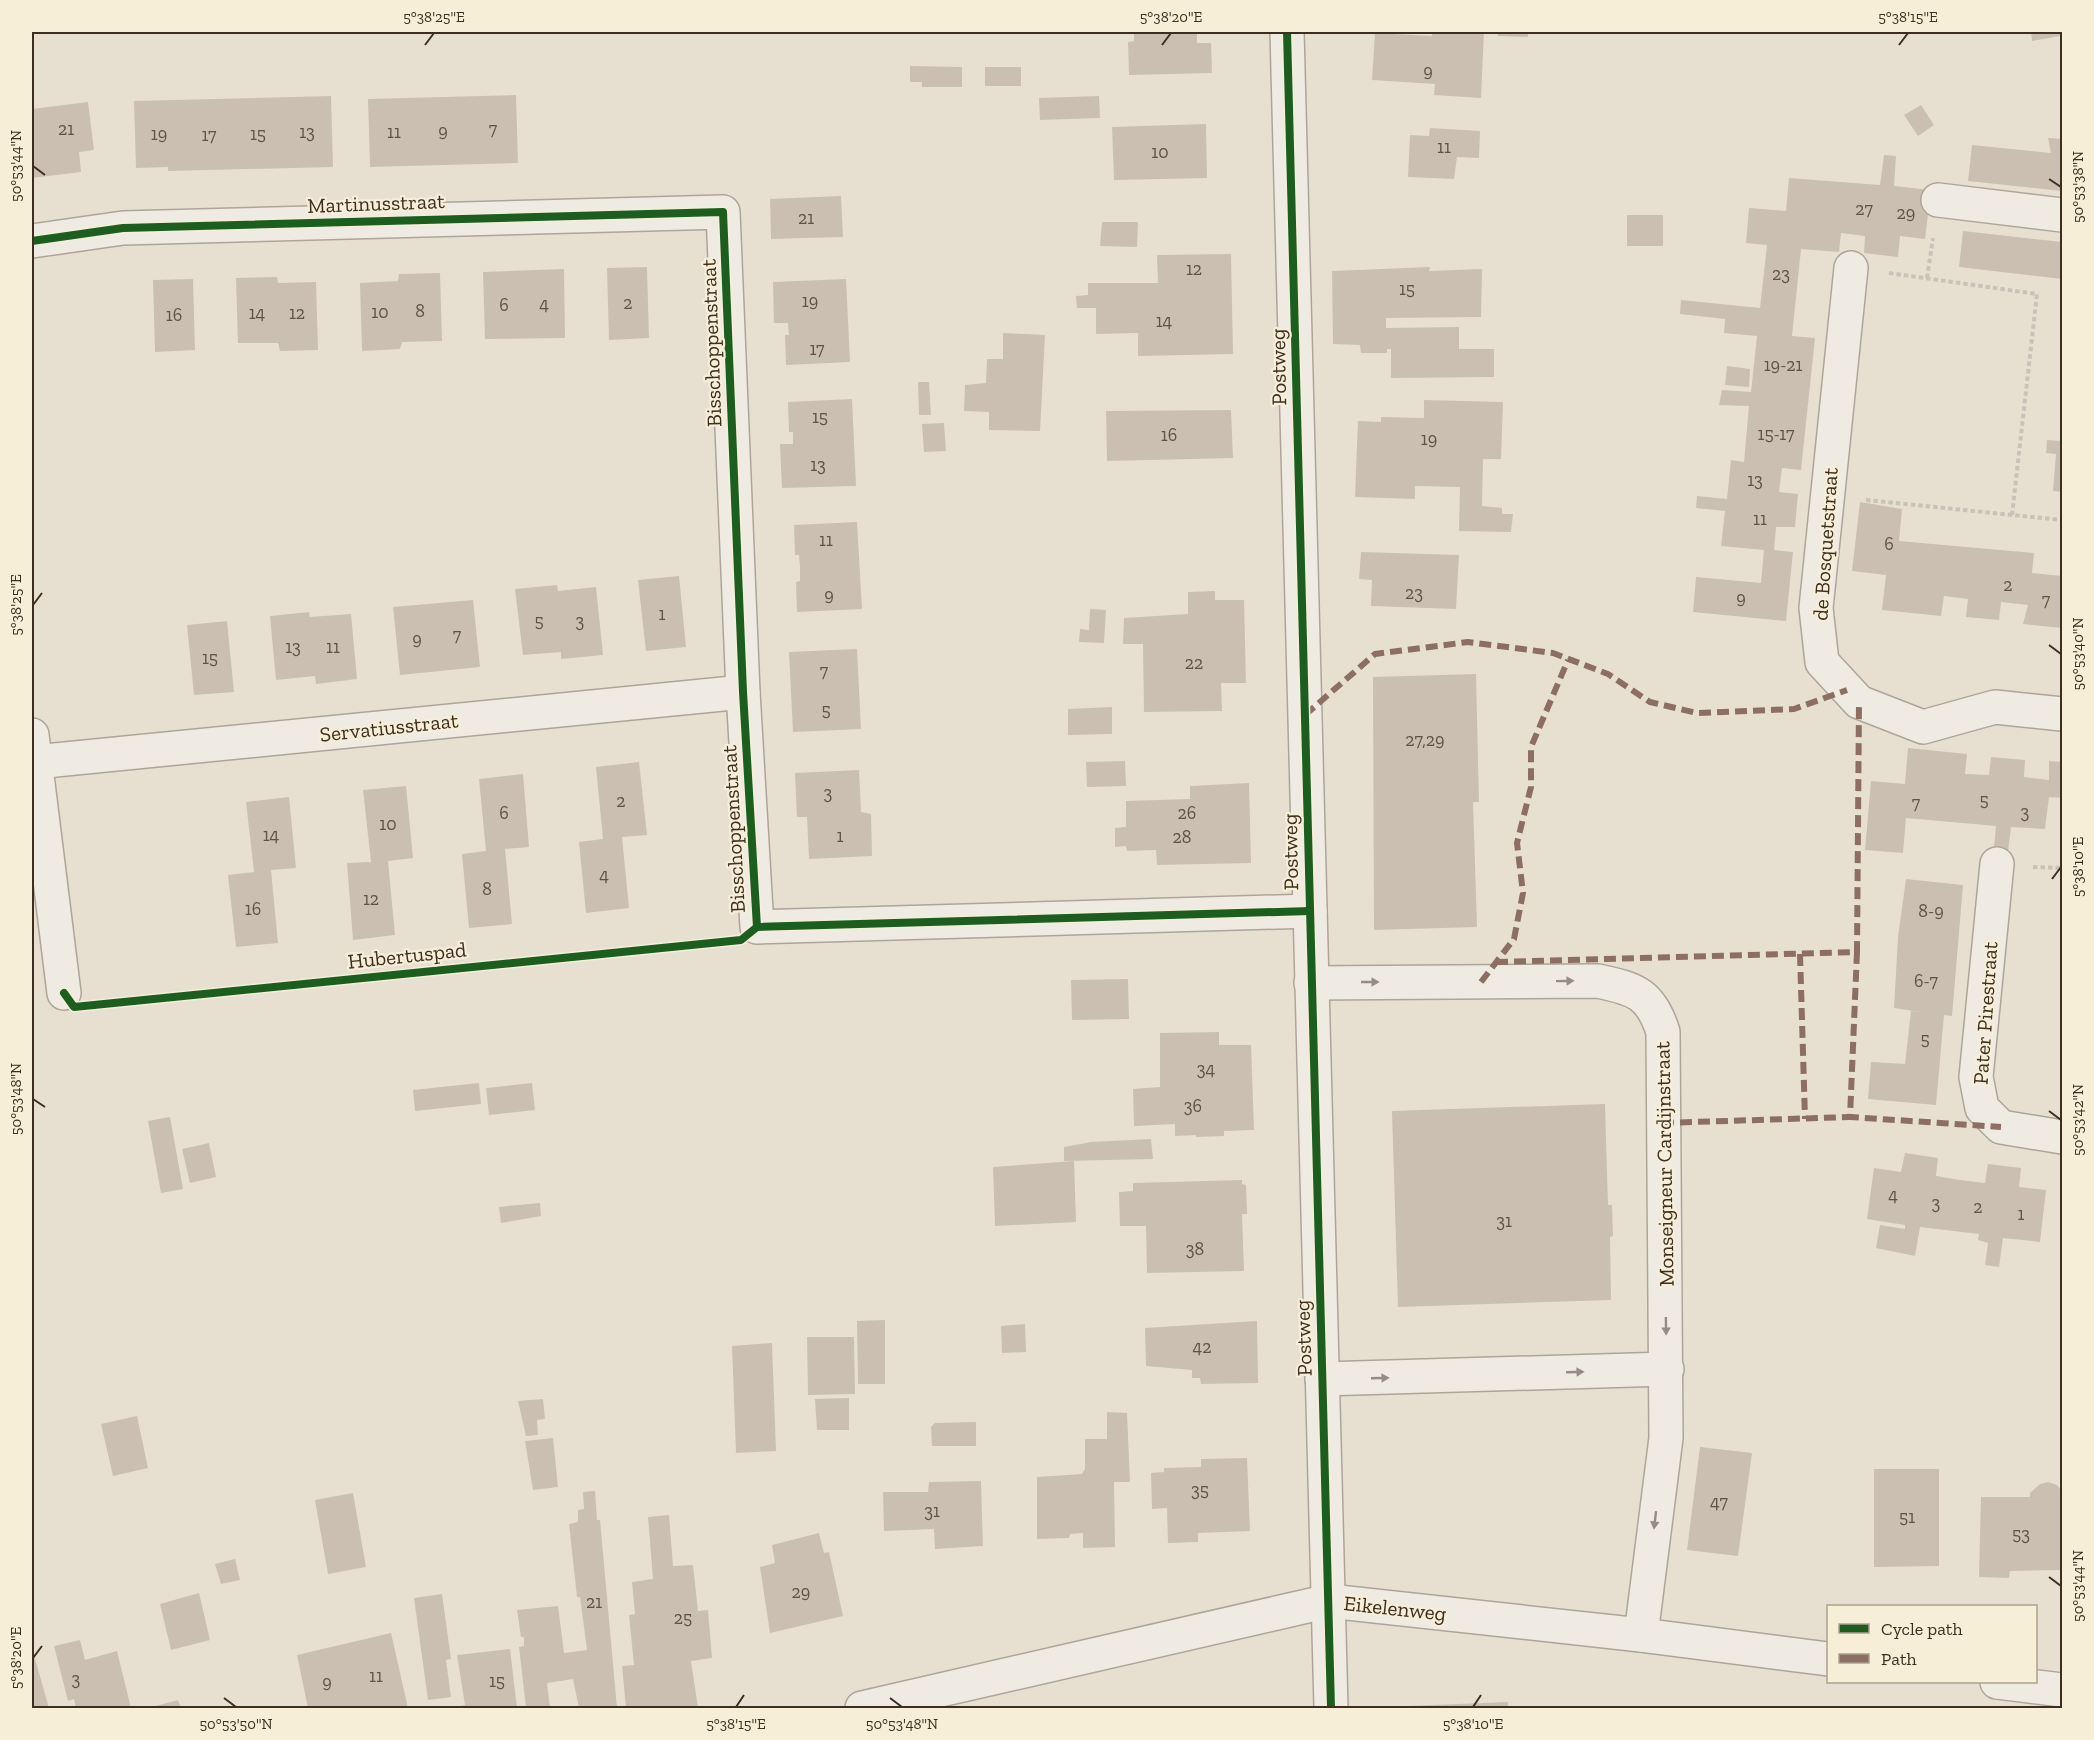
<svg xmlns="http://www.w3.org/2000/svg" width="2094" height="1740" font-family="'Zilla Slab',serif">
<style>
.building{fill:#cbbfb2}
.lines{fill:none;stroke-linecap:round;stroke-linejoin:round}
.street-casing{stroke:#ada599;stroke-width:36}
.path{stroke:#c8c2b9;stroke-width:4;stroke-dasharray:4.5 3;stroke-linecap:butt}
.street{stroke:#efebe3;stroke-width:33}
.quiet{stroke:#8d6e63;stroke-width:6;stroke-dasharray:12 6;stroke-linecap:butt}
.cycleway-casing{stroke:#f7eed8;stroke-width:11}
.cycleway{stroke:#1b5e20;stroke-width:8}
.oneway{fill:#968c82}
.ticks{fill:none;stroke:#3d2e20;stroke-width:2}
.labels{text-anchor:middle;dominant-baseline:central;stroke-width:4.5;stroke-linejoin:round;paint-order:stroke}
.number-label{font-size:18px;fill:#605244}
.street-label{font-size:21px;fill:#3d2e20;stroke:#f7eed8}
.neatline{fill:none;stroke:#3d2e20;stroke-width:2}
.ticks-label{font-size:15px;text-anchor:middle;fill:#3d2e20}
</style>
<rect width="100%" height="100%" fill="#e7e0d1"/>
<g class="building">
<polygon points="1134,32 1197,32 1197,43 1211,43 1212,73 1129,75 1128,42 1134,41"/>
<polygon points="1432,32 1484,32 1481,98 1434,95 1435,84 1372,80 1375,33 1432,36"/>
<polygon points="1498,32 1528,32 1528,37 1498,36"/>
<polygon points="2031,32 2060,32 2060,36 2032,41"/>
<polygon points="910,66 962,67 962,87 922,87 922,82 910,82"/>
<rect x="985" y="67" width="36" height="19"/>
<polygon points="516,95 518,163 370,167 368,99"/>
<polygon points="331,96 333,167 168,171 168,167 136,168 134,101"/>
<polygon points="1099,96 1100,118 1040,120 1039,98"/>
<polygon points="88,102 94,150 79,152 81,172 32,178 32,109"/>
<polygon points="1921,105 1934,125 1918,136 1904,115"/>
<polygon points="1206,124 1207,178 1114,180 1112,127"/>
<polygon points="1430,128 1480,131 1479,158 1457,157 1454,179 1408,177 1410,135 1429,136"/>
<polygon points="2048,138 2062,139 2062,191 1968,181 1972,145 2051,153"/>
<polygon points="1884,155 1896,156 1894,186 1931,190 1925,239 1900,236 1898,257 1864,253 1865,236 1841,233 1839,252 1801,249 1792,336 1815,338 1801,470 1782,468 1779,492 1798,494 1795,527 1776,527 1774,550 1793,552 1786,621 1693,612 1696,577 1761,583 1764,550 1721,546 1725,511 1696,508 1697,496 1727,499 1731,460 1744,462 1749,406 1719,405 1722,390 1751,392 1757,336 1724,333 1725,319 1680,314 1681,300 1760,308 1767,245 1746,243 1749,208 1786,211 1789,178 1880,185"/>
<polygon points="841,196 843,237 771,239 770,199"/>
<rect x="1627" y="215" width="36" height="31"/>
<polygon points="1102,222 1138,222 1137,247 1100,246"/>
<polygon points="1963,231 2062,242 2062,279 1959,267"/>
<polygon points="1231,254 1233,354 1138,356 1138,333 1096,334 1096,308 1077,308 1076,296 1088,295 1088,283 1158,283 1157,255"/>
<polygon points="647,267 649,338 609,340 607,268"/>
<polygon points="1430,267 1429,271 1482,269 1481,317 1386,318 1386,328 1459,327 1459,349 1494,349 1494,377 1391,378 1391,349 1387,349 1387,353 1361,353 1360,345 1333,344 1332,271"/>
<polygon points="564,269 565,338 485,339 483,272"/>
<polygon points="440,273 442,341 402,342 400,349 362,351 360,283 398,281 399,274"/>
<polygon points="277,277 278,283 316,282 318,350 280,351 278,343 238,343 236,278"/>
<polygon points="193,279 195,350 155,352 153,280"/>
<polygon points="846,279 850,362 786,365 785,335 789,335 788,323 774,323 773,282"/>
<polygon points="1003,333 1045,335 1040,431 989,430 989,412 964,411 965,385 986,383 987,359 1003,359"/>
<polygon points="1727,366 1750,369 1749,387 1725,385"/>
<polygon points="918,382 929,382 931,415 919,415"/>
<polygon points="852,399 856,486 782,488 780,444 793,444 793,432 789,432 788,402"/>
<polygon points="1424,400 1503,402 1501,459 1483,459 1482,506 1502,508 1502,514 1513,514 1511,532 1459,531 1460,487 1415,486 1415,499 1355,497 1358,421 1381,422 1381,417 1424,418"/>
<polygon points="1231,410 1233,458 1107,461 1106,411"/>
<polygon points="944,423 946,451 924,452 922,424"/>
<polygon points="2047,440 2062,441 2062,492 2053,491 2056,454 2046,453"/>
<polygon points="1860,502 1902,509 1899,541 2034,553 2032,573 2062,576 2062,628 2023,624 2028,605 2001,602 1999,620 1966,617 1968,599 1944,596 1941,616 1882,610 1886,575 1852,571"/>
<polygon points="857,522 862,609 797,612 796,582 800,581 800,567 799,555 795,555 794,525"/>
<polygon points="1361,552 1459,555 1456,609 1371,606 1372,580 1359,579"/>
<polygon points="679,576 686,647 646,651 638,580"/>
<polygon points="557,585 558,591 596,587 603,655 561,659 561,652 523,655 515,589"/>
<polygon points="1215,591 1215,600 1244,600 1246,683 1221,683 1222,711 1144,712 1143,644 1123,644 1124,618 1188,614 1188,592"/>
<polygon points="473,600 480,667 400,675 393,607"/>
<polygon points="1090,609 1106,610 1104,643 1079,642 1080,629 1089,630"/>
<polygon points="309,612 310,617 351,614 357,679 316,684 315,676 276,680 270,616"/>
<polygon points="227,621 234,692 194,695 187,625"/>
<polygon points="857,649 861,729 793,732 789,652"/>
<polygon points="1476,674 1479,802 1473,802 1477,927 1374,930 1373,677"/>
<polygon points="1112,707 1112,734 1068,735 1068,709"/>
<polygon points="1908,748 1967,754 1965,774 1989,775 1991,757 2025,760 2024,777 2049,780 2049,761 2062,762 2062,798 2049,797 2045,829 2011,827 2007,860 1993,858 1996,826 1906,818 1903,853 1865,850 1871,781 1905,784"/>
<polygon points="1125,761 1126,786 1087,787 1086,762"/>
<polygon points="639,762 647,835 622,837 629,908 586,913 579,842 603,839 596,767"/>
<polygon points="859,770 861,812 871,814 872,856 809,859 807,817 797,817 795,773"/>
<polygon points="523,774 529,847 505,849 512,924 469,928 462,854 486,851 479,779"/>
<polygon points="1249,783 1251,863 1157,865 1156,850 1127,851 1126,846 1115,847 1115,828 1126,827 1126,801 1190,799 1190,786"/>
<polygon points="406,786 413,858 388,861 395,935 353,940 347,863 371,862 363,790"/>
<polygon points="289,797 296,868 271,870 278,943 236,947 228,875 254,872 246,802"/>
<polygon points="1906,879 1963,885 1952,1016 1944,1015 1936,1105 1868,1099 1871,1062 1905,1064 1911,1011 1926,1013 1894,1008 1898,937"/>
<polygon points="1128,979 1129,1019 1072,1020 1071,980"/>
<polygon points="1219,1032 1219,1045 1251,1045 1254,1130 1224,1131 1224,1136 1196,1137 1196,1135 1175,1136 1175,1124 1134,1126 1133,1089 1160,1087 1160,1033"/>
<polygon points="479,1083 481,1104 415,1111 413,1090"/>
<polygon points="532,1083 535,1110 489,1115 486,1088"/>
<polygon points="1605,1104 1608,1205 1612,1205 1613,1236 1610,1237 1611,1300 1398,1307 1392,1111"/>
<polygon points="170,1117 183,1189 161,1193 148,1121"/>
<polygon points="1151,1139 1153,1159 1064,1161 1064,1147 1091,1142"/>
<polygon points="209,1143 216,1177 190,1183 182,1149"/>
<polygon points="1905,1153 1938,1158 1936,1176 1960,1180 1985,1183 1988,1164 2021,1168 2019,1187 2046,1190 2040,1242 2003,1238 1999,1267 1985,1265 1988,1243 1978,1240 1979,1234 1920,1227 1915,1256 1876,1248 1880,1225 1905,1229 1905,1225 1867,1219 1874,1168 1901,1172"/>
<polygon points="1074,1161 1076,1222 995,1226 993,1167"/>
<polygon points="1242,1180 1242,1184 1246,1185 1247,1214 1242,1214 1244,1271 1147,1273 1146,1226 1120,1226 1119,1192 1133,1191 1133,1183"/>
<polygon points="540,1203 541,1216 501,1223 499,1207"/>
<polygon points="885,1320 885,1384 858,1384 857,1321"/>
<polygon points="1257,1321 1258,1383 1201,1384 1200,1378 1192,1378 1192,1370 1146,1366 1145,1328"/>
<polygon points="1025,1324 1026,1352 1002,1353 1001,1326"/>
<polygon points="807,1337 854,1337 855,1394 808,1395"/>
<polygon points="772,1343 776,1451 736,1453 732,1346"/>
<polygon points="849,1398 849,1430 817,1430 815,1399"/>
<polygon points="543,1399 545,1419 537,1420 538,1435 526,1436 518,1401"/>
<polygon points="1107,1412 1127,1413 1130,1482 1114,1482 1115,1547 1083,1548 1083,1533 1070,1534 1069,1538 1037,1539 1037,1477 1082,1474 1085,1469 1085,1439 1107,1439"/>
<polygon points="137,1416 148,1468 113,1476 101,1424"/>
<polygon points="976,1422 976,1446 932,1446 931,1427 935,1423"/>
<polygon points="553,1438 558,1487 533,1490 525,1441"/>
<polygon points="1700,1447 1752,1453 1738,1556 1687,1550"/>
<polygon points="1247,1458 1250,1531 1198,1533 1198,1542 1168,1543 1167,1508 1152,1509 1151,1473 1164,1472 1164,1468 1201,1467 1201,1459"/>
<polygon points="1874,1469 1939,1469 1939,1566 1874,1567"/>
<polygon points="981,1481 983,1546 935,1549 934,1529 884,1531 883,1492 928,1492 929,1482"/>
<polygon points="2048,1482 2057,1485 2062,1491 2062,1570 2010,1571 2009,1578 1979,1577 1981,1497 2030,1497 2030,1493 2040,1484"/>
<polygon points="595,1491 597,1520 600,1520 617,1708 579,1708 573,1679 547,1683 550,1708 526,1708 519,1647 524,1646 524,1637 521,1637 517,1610 558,1606 564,1653 587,1650 580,1597 577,1597 569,1524 578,1522 578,1510 584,1509 583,1492"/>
<polygon points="353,1493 366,1567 328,1574 315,1500"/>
<polygon points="669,1515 673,1566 693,1565 698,1611 708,1610 712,1658 691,1661 698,1708 626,1708 622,1666 634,1665 629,1615 635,1614 632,1582 653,1579 648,1517"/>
<polygon points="819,1533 824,1553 829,1552 843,1616 770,1633 760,1567 775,1563 772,1545"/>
<polygon points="235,1559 240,1580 221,1584 215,1564"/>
<polygon points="199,1593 210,1640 171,1650 160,1604"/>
<polygon points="442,1594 451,1659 446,1660 451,1697 428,1700 414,1598"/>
<polygon points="391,1633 408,1708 308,1708 297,1655"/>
<polygon points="80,1640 85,1660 117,1651 131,1708 76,1708 74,1699 68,1701 54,1646"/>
<polygon points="32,1648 49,1708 32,1708"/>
<polygon points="510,1649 517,1708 452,1708 465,1705 457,1655"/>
<polygon points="178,1700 181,1708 148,1708"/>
<polygon points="1508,1702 1508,1708 1408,1708 1408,1706"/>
</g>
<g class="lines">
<g class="street-casing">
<g id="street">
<polyline points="1287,32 1331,1708"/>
<polyline points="1938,200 2062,215"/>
<polyline points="32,241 123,228 723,212 743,692 757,927 1310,911"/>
<polyline points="1851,268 1816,608 1822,662 1859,702 1923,727 1995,707 2062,714"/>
<polyline points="32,735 64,993"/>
<polyline points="35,762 743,692"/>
<polyline points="1997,864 1976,1077 1982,1108 2001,1127 2062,1137"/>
<path d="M1311,983L1598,981C1636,989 1651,994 1663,1032L1666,1438L1641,1635"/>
<polyline points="1322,1379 1667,1369"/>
<polyline points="1997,1682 2062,1690"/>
<polyline points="862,1708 1329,1601 1641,1635 1828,1659"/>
</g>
</g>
<g class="path">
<polyline points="1889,273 2037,294 2012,515"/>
<polyline points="1927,278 1933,238"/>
<polyline points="1866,500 2062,520"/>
<polyline points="2033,867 2062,868"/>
</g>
<use href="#street" class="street"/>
<g class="quiet">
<polyline points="1305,715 1375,654 1468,642 1553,653 1608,674 1650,702 1697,713 1794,709 1847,690"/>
<polyline points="1857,952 1850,1117 2001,1127"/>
<polyline points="1800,954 1805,1119"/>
<polyline points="1496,962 1857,952 1859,702"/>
<polyline points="1481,982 1514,939 1523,893 1517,843 1531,787 1531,747 1568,660"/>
<polyline points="1662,1123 1850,1117"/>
</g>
<g class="cycleway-casing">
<g id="cycleway">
<polyline points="1287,32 1331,1708"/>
<polyline points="32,241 123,228 723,212 743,692 757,927 1310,911"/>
<polyline points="64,993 74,1007 741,940 757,927"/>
</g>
</g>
<use href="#cycleway" class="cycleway"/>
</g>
<defs><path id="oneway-solid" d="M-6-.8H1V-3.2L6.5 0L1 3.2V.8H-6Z" transform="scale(1.5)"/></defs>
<g class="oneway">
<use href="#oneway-solid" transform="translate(1565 981) rotate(-1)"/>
<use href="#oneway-solid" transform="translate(1370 982)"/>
<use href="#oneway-solid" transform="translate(1666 1326) rotate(89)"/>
<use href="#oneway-solid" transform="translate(1575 1372) rotate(-2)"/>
<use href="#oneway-solid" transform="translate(1380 1378) rotate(-2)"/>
<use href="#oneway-solid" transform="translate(1655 1520) rotate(97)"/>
</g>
<path class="ticks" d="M425,45L434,33M1162,45L1171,33M1899,45L1908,33M33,166L45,175M2049,179L2061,187M33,605L42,593M2049,645L2061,654M2052,879L2061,867M33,1099L45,1107M2049,1111L2061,1120M2049,1577L2061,1586M33,1658L42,1646M224,1698L236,1707M890,1698L902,1707M736,1707L744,1695M1473,1707L1481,1695"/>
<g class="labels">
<g class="number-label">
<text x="1428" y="71">9</text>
<text x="66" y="129">21</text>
<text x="493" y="129">7</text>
<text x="443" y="131">9</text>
<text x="307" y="132">13</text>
<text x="394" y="132">11</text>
<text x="159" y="134">19</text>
<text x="258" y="134">15</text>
<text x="209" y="135">17</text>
<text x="1444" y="147">11</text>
<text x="1160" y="152">10</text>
<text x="1864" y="209">27</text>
<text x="1906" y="213">29</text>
<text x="806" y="218">21</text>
<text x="1194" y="269">12</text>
<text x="1781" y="274">23</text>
<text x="1407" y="289">15</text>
<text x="810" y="301">19</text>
<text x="628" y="303">2</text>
<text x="544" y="304">4</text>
<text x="504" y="305">6</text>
<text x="420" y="311">8</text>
<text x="380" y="312">10</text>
<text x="257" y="313">14</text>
<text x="297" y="313">12</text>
<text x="174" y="315">16</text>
<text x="1164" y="321">14</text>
<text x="817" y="349">17</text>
<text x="1783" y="365">19-21</text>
<text x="820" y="417">15</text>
<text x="1776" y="434">15-17</text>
<text x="1169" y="435">16</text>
<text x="1429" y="439">19</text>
<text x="818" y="465">13</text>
<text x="1755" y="480">13</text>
<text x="1760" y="519">11</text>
<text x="826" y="540">11</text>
<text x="1889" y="544">6</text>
<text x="2008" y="585">2</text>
<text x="1414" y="593">23</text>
<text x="829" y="595">9</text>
<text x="1741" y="598">9</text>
<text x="2046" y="600">7</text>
<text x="662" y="614">1</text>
<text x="539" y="621">5</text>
<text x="580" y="621">3</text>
<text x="457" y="635">7</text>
<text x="417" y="639">9</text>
<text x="293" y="647">13</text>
<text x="333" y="647">11</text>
<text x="210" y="658">15</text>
<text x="1194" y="663">22</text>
<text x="824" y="671">7</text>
<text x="826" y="710">5</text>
<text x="1425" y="740">27,29</text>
<text x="828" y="793">3</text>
<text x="1984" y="800">5</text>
<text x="621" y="801">2</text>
<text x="1916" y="803">7</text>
<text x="2025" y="812">3</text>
<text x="504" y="813">6</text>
<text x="1187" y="813">26</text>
<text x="388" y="824">10</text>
<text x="271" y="835">14</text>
<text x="840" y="836">1</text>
<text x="1182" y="837">28</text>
<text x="604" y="875">4</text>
<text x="487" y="889">8</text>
<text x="371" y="899">12</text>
<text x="253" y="909">16</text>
<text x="1931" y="911">8-9</text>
<text x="1926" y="981">6-7</text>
<text x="1925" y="1039">5</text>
<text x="1206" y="1069">34</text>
<text x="1193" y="1106">36</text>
<text x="1893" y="1195">4</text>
<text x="1936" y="1203">3</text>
<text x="1978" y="1207">2</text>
<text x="2021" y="1214">1</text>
<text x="1504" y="1221">31</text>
<text x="1195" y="1249">38</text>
<text x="1202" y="1347">42</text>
<text x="1200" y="1490">35</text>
<text x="1719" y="1502">47</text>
<text x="932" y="1511">31</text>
<text x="1907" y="1517">51</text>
<text x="2021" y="1534">53</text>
<text x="801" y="1592">29</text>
<text x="594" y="1602">21</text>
<text x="683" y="1618">25</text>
<text x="376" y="1676">11</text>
<text x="76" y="1679">3</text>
<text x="497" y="1681">15</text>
<text x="327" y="1682">9</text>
</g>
<g class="street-label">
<text transform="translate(376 203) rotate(-2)">Martinusstraat</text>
<text transform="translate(711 343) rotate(-92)">Bisschoppenstraat</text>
<text transform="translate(1278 367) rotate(-91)">Postweg</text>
<text transform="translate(1825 544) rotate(-86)">de Bosquetstraat</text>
<text transform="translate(389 727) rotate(-6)">Servatiusstraat</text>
<text transform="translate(733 829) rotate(-93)">Bisschoppenstraat</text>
<text transform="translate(1290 852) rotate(-91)">Postweg</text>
<text transform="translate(407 955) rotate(-6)">Hubertuspad</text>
<text transform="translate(1985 1013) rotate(-86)">Pater Pirestraat</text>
<text transform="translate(1664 1164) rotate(-91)">Monseigneur Cardijnstraat</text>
<text transform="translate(1303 1338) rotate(-92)">Postweg</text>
<text transform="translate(1395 1608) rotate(6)">Eikelenweg</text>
</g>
</g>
<rect width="2094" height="1740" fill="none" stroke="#f7eed8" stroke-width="66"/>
<rect x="1827" y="1605" width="210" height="78" fill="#f7eed8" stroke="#ada18e" stroke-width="1.5"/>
<rect x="1839" y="1624" width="30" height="9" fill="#1b5e20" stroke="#ada18e" stroke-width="1.5"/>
<text x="1881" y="1635" font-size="18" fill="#3d2e20">Cycle path</text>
<rect x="1839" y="1654" width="30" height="9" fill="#8d6e63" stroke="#ada18e" stroke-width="1.5"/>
<text x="1881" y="1665" font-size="18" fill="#3d2e20">Path</text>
<rect x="33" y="33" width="2028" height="1674" class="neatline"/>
<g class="ticks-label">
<text x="434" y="22">5°38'25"E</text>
<text x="1171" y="22">5°38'20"E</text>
<text x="1908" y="22">5°38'15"E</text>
<text transform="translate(16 166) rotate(-90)" y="5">50°53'44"N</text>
<text transform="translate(2078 187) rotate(-90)" y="5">50°53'38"N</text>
<text transform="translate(16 605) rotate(-90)" y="5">5°38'25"E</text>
<text transform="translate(2078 654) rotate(-90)" y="5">50°53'40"N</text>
<text transform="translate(2078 867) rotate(-90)" y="5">5°38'10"E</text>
<text transform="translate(16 1099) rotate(-90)" y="5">50°53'48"N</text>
<text transform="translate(2078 1120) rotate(-90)" y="5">50°53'42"N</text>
<text transform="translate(2078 1586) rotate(-90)" y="5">50°53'44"N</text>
<text transform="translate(16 1658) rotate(-90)" y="5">5°38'20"E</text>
<text x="236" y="1729">50°53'50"N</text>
<text x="736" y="1729">5°38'15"E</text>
<text x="902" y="1729">50°53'48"N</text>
<text x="1473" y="1729">5°38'10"E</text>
</g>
</svg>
